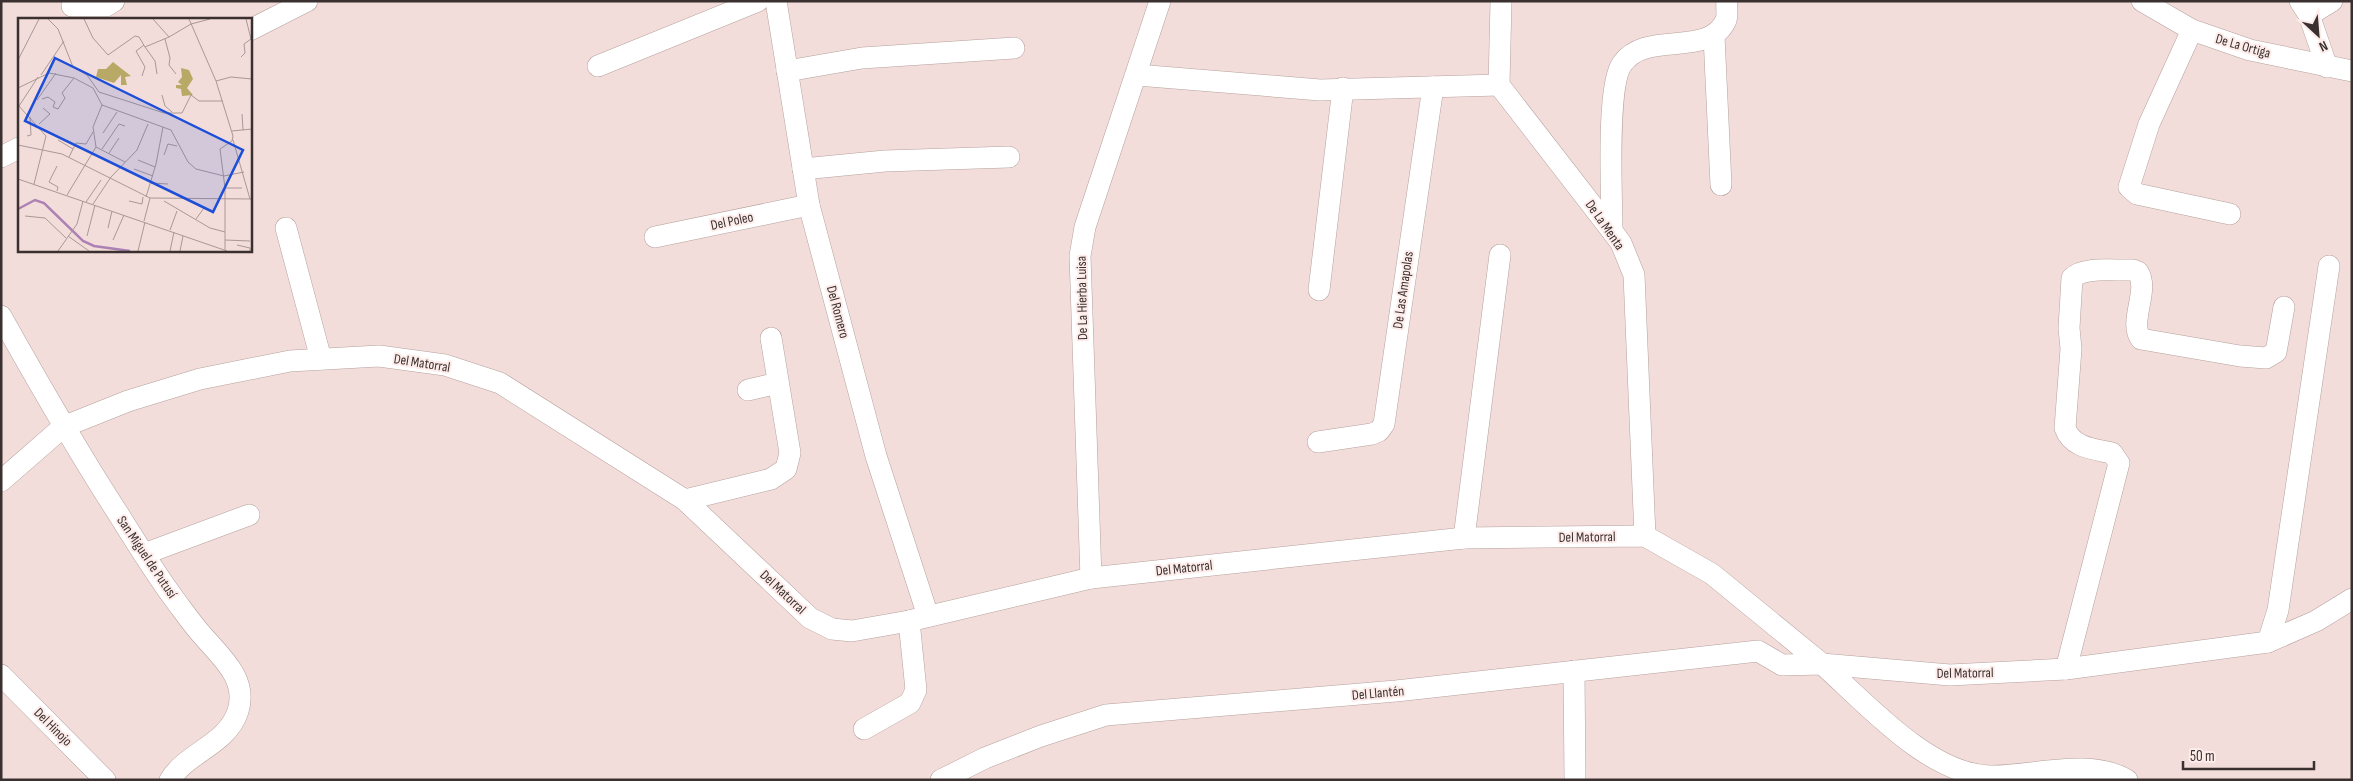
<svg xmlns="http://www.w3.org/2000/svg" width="2353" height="781" font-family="'Sofia Sans Condensed',sans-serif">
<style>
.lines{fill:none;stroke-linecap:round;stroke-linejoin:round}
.minor-casing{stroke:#b5a19d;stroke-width:22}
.minor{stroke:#fff;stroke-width:21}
.labels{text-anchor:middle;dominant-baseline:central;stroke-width:4;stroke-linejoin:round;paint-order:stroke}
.street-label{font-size:14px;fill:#39302f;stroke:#fdece9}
.inset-river{fill:none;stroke:#ac81b4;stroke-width:2.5}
.inset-road{fill:none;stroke:#a99896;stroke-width:1}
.view{fill:#1d4ed8;fill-opacity:0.15;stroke:#1d4ed8;stroke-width:2.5}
.inset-edge{fill:none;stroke:#39302f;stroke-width:2.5}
</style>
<rect width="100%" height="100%" fill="#f3ddda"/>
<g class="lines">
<g class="minor-casing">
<g id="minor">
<polyline points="776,1 809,205 876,456 928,616"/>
<polyline points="1501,1 1499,85 1612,231 1621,243 1634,275 1645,536"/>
<polyline points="2142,1 2192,30 2250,50 2352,71"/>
<polyline points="2300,1 2309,15 2327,67"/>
<polyline points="72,6 106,6 114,1"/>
<polyline points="2309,15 2332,1"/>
<polyline points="250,30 307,1"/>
<polyline points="2192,30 2149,124 2129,187 2137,194 2230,214"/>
<polyline points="1714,36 1721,185"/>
<polyline points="598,66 758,1"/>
<polyline points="787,71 862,58 1014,48"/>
<polyline points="1137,75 1320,90 1499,85"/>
<polyline points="1,157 19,148"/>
<polyline points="803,169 885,161 1009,157"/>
<polyline points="286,228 321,359"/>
<path d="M1612,231C1612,199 1606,86 1622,64C1646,29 1709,59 1726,20C1728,15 1726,7 1727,1"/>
<polyline points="655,237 809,205"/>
<polyline points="1319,290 1343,88"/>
<path d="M1,316C39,384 77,450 119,515C137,544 155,573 175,600C184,612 193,625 203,636C221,657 248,679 238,711C227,745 187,752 170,780"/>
<polyline points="748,390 778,383"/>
<polyline points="1318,442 1372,434 1379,431 1384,424 1433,87"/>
<polyline points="1,481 63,427 128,401 200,379 290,361 379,356 445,365 500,383 685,500 810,618 832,629 852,631 909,621 1091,578 1464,538 1645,536 1712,574 1822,664 1950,675 2066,669 2268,642 2316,621 2352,599"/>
<polyline points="685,500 771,479 786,469 790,453 771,338"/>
<polyline points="1464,538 1500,255"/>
<polyline points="144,554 249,515"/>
<polyline points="1091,578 1080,256 1085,227 1160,1"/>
<polyline points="2268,642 2278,610 2329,266"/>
<path d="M2066,669L2119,463L2112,453C2094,449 2072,448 2065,428L2071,349L2069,328L2072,278C2085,266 2115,271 2133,270L2138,272C2150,290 2128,322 2141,339L2240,356L2266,358L2276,352L2284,307"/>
<polyline points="1574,671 1575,780"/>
<polyline points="1,675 105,780"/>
<polyline points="864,729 910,703 916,690 909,621"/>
<path d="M941,780L985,758L1041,736L1106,715L1396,691L1758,651L1782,665L1822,664C1865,702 1928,774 1989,776C2032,777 2088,757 2127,780"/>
</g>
</g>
<use href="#minor" class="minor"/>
</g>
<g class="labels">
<g class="street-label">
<text transform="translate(2243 46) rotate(16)">De La Ortiga</text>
<text transform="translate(732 221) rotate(-12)">Del Poleo</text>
<text transform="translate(1605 225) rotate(55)">De La Menta</text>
<text transform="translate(1403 290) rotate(-82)">De Las Amapolas</text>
<text transform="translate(1082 298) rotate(-91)">De La Hierba Luisa</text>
<text transform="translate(838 312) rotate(75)">Del Romero</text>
<text transform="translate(422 363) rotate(9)">Del Matorral</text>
<text transform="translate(1587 537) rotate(-1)">Del Matorral</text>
<text transform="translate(147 557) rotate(56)">San Miguel de Putusí</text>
<text transform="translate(1184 568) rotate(-6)">Del Matorral</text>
<text transform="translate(783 592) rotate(43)">Del Matorral</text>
<text transform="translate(1965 673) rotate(-1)">Del Matorral</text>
<text transform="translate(1378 693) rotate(-5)">Del Llantén</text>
<text transform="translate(53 727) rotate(45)">Del Hinojo</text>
</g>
</g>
<g transform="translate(18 18)">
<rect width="234" height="234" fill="#f3ddda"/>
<path d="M95,44L113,58L107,59L109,67H103V57L96,65L78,59L80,51H88ZM163,50L171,52L175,61L169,70L175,77L164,78L163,71L158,70V67H164L160,64L164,59Z" fill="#b9a966"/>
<path class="inset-river" d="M0,191L17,182L26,185L65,223L76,228L112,233"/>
<path class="inset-road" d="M30,1L40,11L55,49L69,57L81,74L146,95H164L173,77L181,83H205M66,1L75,20L90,37L117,18L121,19L127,29L151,19M135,1L151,19L173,6L192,1M171,1L198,63L215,118L214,123L202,131L207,170V232M147,21L152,40L151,47L158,56M127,29L137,43L139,56M223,39L227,35L226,26L233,21L228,1M0,42L21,1M23,57L46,23M124,58L127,49L118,33L126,27M198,63L213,59L234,61M0,70L31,55L56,60L75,70L84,87L153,112L170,144L178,151L206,158L226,154M144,77L147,88L154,94M24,81L30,79L37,84L35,89L40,91L47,80L44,75L56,60M19,82L38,55M0,87L28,118L16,166M1,88L20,59M224,96L225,112M21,106L32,96L25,90M214,113L234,111M85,115L99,94M9,118L13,117L12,99M40,122L55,131M215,122L232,181M0,127L44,136L132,180L234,181M78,129L107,144M84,131L101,106L107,108M91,135L101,120M146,137L150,126L159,128M51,139L58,125L68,126L75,114M120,142L137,149M39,148L31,164L40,169L39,173M116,151L135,158M0,161L209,233M133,165L150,166M207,170H224M49,177L78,129L75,109L84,87M128,179L138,146L145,109M111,183L124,186L125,179M146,183L192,210L207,214M68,184L83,162M75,186L93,159L119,132L130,106M7,198L27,200L48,220M178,201L186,190L189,191M126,203L132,180M90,210L94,193M152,212L159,193M50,218L71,233M69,218L77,187M95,222L106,197M207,222L232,223M219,227L232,230V233M40,233L59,206L65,183M120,233L127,204M152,233L156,214M162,233L165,218"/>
<path class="view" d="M37,40L225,132L195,194L7,103Z"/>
<rect width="234" height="234" class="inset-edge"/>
</g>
<rect width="2353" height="781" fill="none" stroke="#39302f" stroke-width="5"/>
<g transform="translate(2318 35) rotate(154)" stroke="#fdece9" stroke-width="4" paint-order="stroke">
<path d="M0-4L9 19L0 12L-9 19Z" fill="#39302f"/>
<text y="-8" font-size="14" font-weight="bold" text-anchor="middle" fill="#39302f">N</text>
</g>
<path d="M2183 761v8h131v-8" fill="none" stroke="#39302f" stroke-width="2.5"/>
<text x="2190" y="761" font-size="15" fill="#39302f" stroke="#fdece9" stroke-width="4" paint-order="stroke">50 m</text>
</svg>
